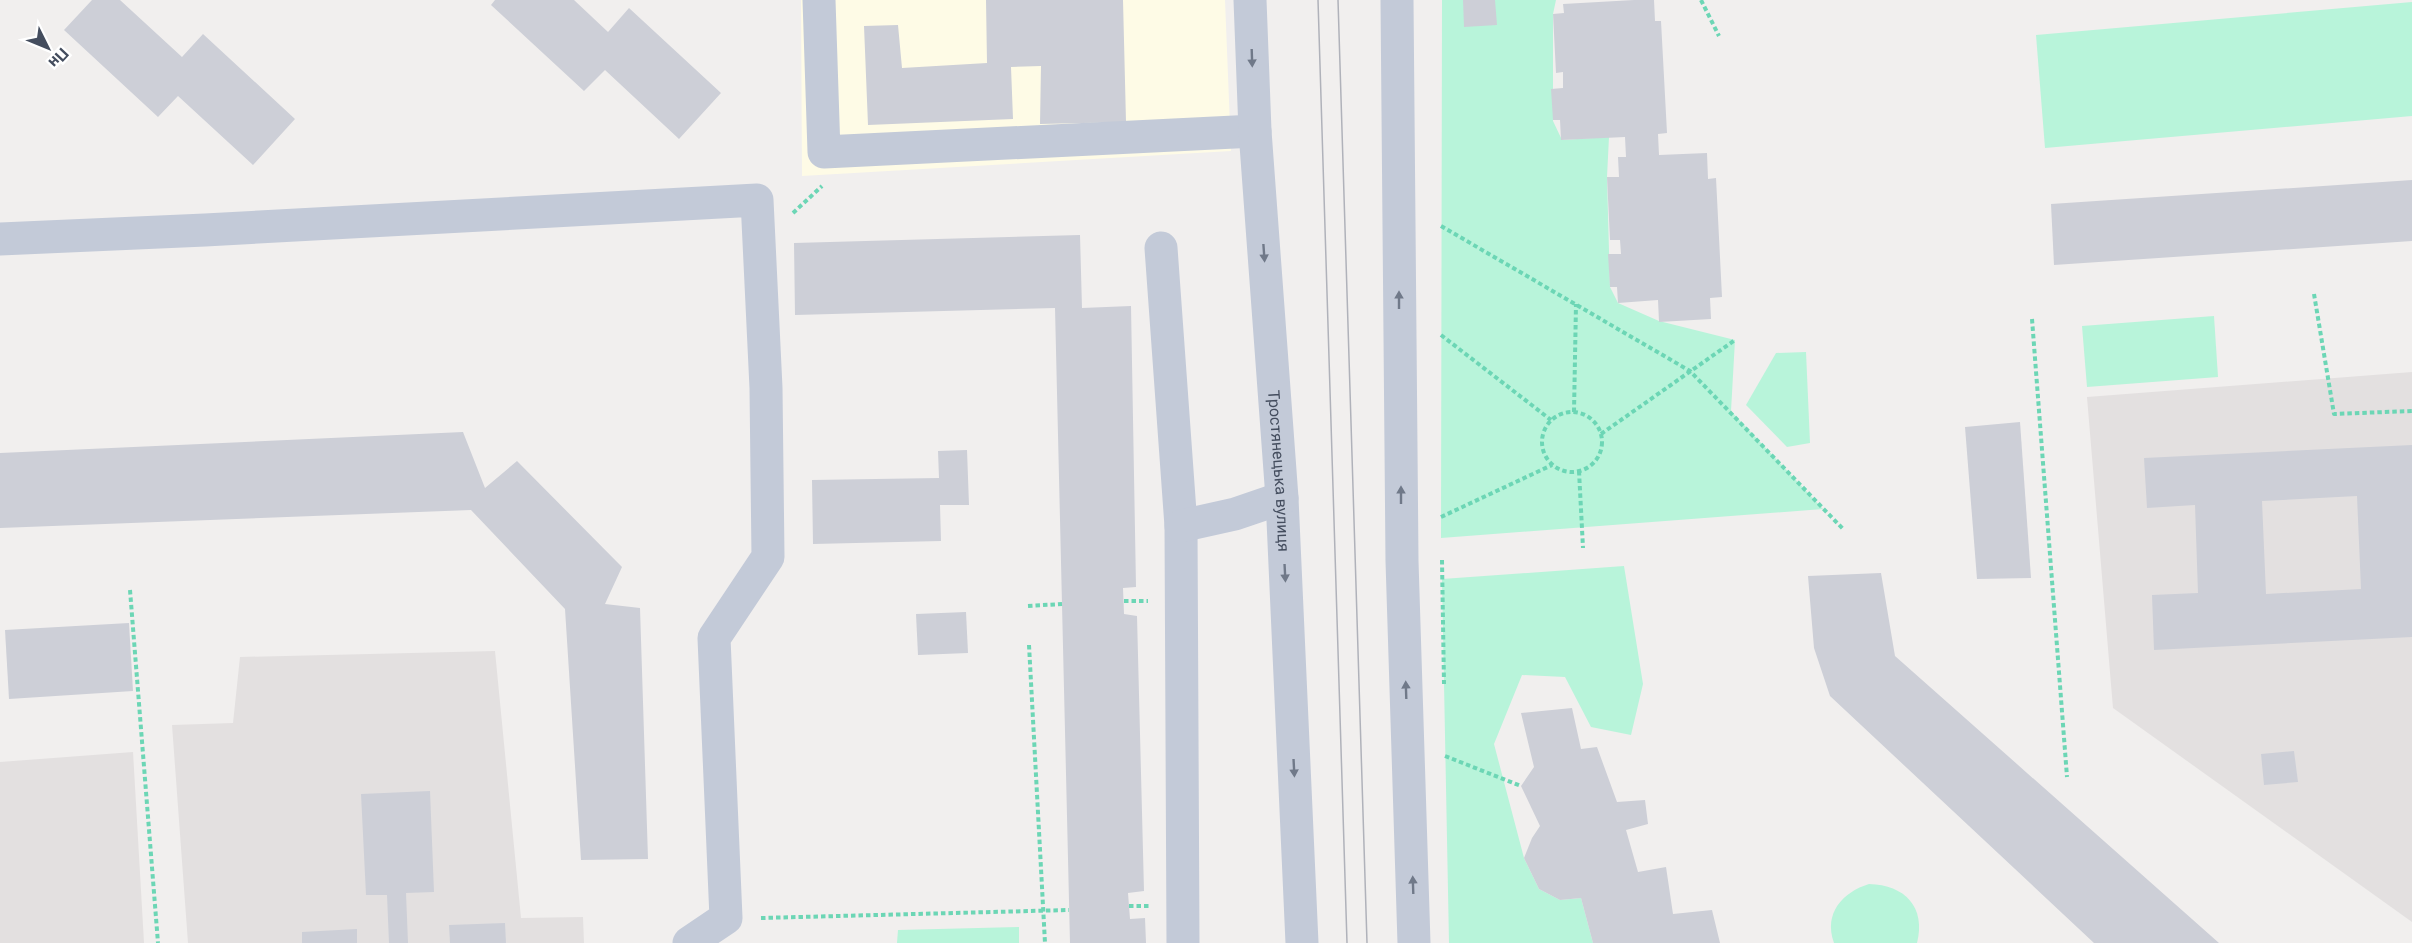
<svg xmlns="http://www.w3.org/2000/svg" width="2412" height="943" font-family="Roboto,sans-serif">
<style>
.commercial{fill:#fefbe6}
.education{fill:#e3e0e0}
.green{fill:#b8f4da}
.building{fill:#cdcfd7;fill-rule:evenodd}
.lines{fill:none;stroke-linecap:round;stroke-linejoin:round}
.path{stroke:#6cd6b5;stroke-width:4;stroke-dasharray:4.5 3;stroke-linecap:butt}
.minor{stroke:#c3cad8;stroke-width:33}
.tram{stroke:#b0b2ba;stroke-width:1.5}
.oneway{fill:#707989}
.labels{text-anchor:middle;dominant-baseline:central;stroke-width:6;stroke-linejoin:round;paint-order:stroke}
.street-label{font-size:16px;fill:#444d5e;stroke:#fff}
</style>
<rect width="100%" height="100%" fill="#f1efee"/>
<polygon class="commercial" points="801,0 1225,0 1231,151 802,176"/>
<g class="education">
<polygon points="2412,372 2412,922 2113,708 2087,397"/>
<polygon points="495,651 521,918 583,917 584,943 188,943 172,725 233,723 240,657"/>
<polygon points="133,752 144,943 0,943 0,762"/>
</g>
<g class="green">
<polygon points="1442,0 1556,0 1553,14 1553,121 1562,140 1609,137 1607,177 1610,287 1618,303 1659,321 1735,340 1731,411 1823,509 1441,538"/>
<polygon points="2412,2 2412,116 2045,148 2036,35"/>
<polygon points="2214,316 2218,377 2087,387 2082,326"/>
<polygon points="1806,352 1810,443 1787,447 1746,405 1776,353"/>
<polygon points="1624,566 1643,684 1631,735 1591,727 1565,677 1522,675 1494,744 1524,858 1539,889 1560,900 1581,898 1593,943 1449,943 1442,579"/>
<path d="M1869,884C1905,885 1926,907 1917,943H1834C1823,913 1843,892 1869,884Z"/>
<polygon points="1019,927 1019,943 897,943 898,930"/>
</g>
<g class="building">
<polygon points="92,0 120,0 182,57 203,34 295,119 253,165 178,96 158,117 64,30"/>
<polygon points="495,0 574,0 608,32 629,8 721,93 679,139 605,70 584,91 491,5"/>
<polygon points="986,0 1123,0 1126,122 1040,124 1041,66 1011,67 1013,119 868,125 864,26 898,25 902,68 987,63"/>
<polygon points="1463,0 1495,0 1497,25 1464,27"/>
<polygon points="1634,0 1654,0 1655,21 1661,21 1667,133 1658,134 1659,155 1707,153 1708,179 1716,178 1722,297 1710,298 1711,319 1659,322 1658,300 1618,303 1617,287 1610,287 1608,254 1621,254 1620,240 1610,240 1607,177 1619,177 1618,157 1626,157 1625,137 1561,140 1560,120 1553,120 1551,89 1563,88 1563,72 1556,73 1553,14 1564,13 1563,4"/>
<polygon points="2412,180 2412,241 2054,265 2051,204"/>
<polygon points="1080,235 1082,308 1131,306 1136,587 1123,588 1124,614 1137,616 1144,891 1128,893 1130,919 1145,918 1146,943 1070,943 1055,308 795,315 794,243"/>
<polygon points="2020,422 2031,578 1977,579 1965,427"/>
<polygon points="463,432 485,488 517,461 622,567 605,604 640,608 648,859 581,860 565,609 471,510 0,528 0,453"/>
<path d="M2412,445V637L2154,650L2152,595L2198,593L2195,505L2147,508L2144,458ZM2357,496L2361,589L2266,594L2262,501Z"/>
<polygon points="967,450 969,505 940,505 941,541 813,544 812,480 939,478 938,451"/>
<polygon points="1881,573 1895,656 2219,943 2094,943 1830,696 1814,648 1808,576"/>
<polygon points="966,612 968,653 918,655 916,614"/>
<polygon points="129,623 133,691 9,699 5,630"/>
<polygon points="1572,708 1581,749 1597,747 1617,802 1645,800 1648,824 1626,830 1638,872 1666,867 1673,914 1712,910 1720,943 1593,943 1581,898 1560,900 1539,889 1524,858 1532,838 1540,826 1521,786 1534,767 1521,713"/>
<polygon points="2294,751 2298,782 2264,785 2261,754"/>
<polygon points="430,791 434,892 406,893 408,943 389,943 387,895 366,895 361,794"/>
<polygon points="505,923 506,943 450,943 449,925"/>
<polygon points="357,929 357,943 302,943 302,932"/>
</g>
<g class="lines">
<g class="path">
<polyline points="1701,0 1719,36"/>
<polyline points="793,213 822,186"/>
<polyline points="1441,226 1690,371 1844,530"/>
<polyline points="2314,294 2334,414 2412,411"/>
<polyline points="2032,319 2067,777"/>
<polyline points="1441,335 1551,420"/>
<polyline points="1574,412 1576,304"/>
<circle cx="1572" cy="442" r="30"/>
<polyline points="1601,434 1735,340"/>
<polyline points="1579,471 1583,548"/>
<polyline points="1441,517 1552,465"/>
<polyline points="1442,560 1444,684"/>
<polyline points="130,590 158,943"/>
<polyline points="1124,601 1148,601"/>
<polyline points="1028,606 1062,604"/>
<polyline points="1029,645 1045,943"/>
<polyline points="1445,756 1521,786"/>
<polyline points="1129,906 1149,906"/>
<polyline points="761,918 1069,910"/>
</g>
<g class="minor">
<polyline points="819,0 824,152 1255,131"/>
<path id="s1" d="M1250,0L1255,131L1282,498L1302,943"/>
<polyline points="1397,0 1402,561 1414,943"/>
<polyline points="0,239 205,230 757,200 766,388 768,557 714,638 726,918 689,943"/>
<polyline points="1161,248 1181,526 1183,943"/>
<polyline points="1181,526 1235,514 1282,498"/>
</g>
<g class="tram">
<polyline points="1318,0 1347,943"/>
<polyline points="1338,0 1367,943"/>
</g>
</g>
<defs><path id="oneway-solid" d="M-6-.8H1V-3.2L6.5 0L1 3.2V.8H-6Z" transform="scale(1.5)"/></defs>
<g class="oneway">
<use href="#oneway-solid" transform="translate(1252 58) rotate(88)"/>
<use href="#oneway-solid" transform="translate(1264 253) rotate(86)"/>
<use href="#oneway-solid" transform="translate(1399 300) rotate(-90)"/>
<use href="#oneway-solid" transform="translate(1401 495) rotate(-90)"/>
<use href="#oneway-solid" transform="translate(1285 573) rotate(87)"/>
<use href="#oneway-solid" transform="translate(1406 690) rotate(-92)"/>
<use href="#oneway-solid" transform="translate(1294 768) rotate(87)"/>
<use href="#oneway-solid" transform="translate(1413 885) rotate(-92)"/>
</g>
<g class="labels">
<g class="street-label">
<text stroke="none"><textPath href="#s1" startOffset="472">Тростянецька вулиця</textPath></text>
</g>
</g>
<g transform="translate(48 48) rotate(133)" stroke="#ffffff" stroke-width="4.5" paint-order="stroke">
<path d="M0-4.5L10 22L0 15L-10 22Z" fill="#444d5e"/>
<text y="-9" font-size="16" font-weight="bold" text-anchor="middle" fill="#444d5e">Пн</text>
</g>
</svg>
